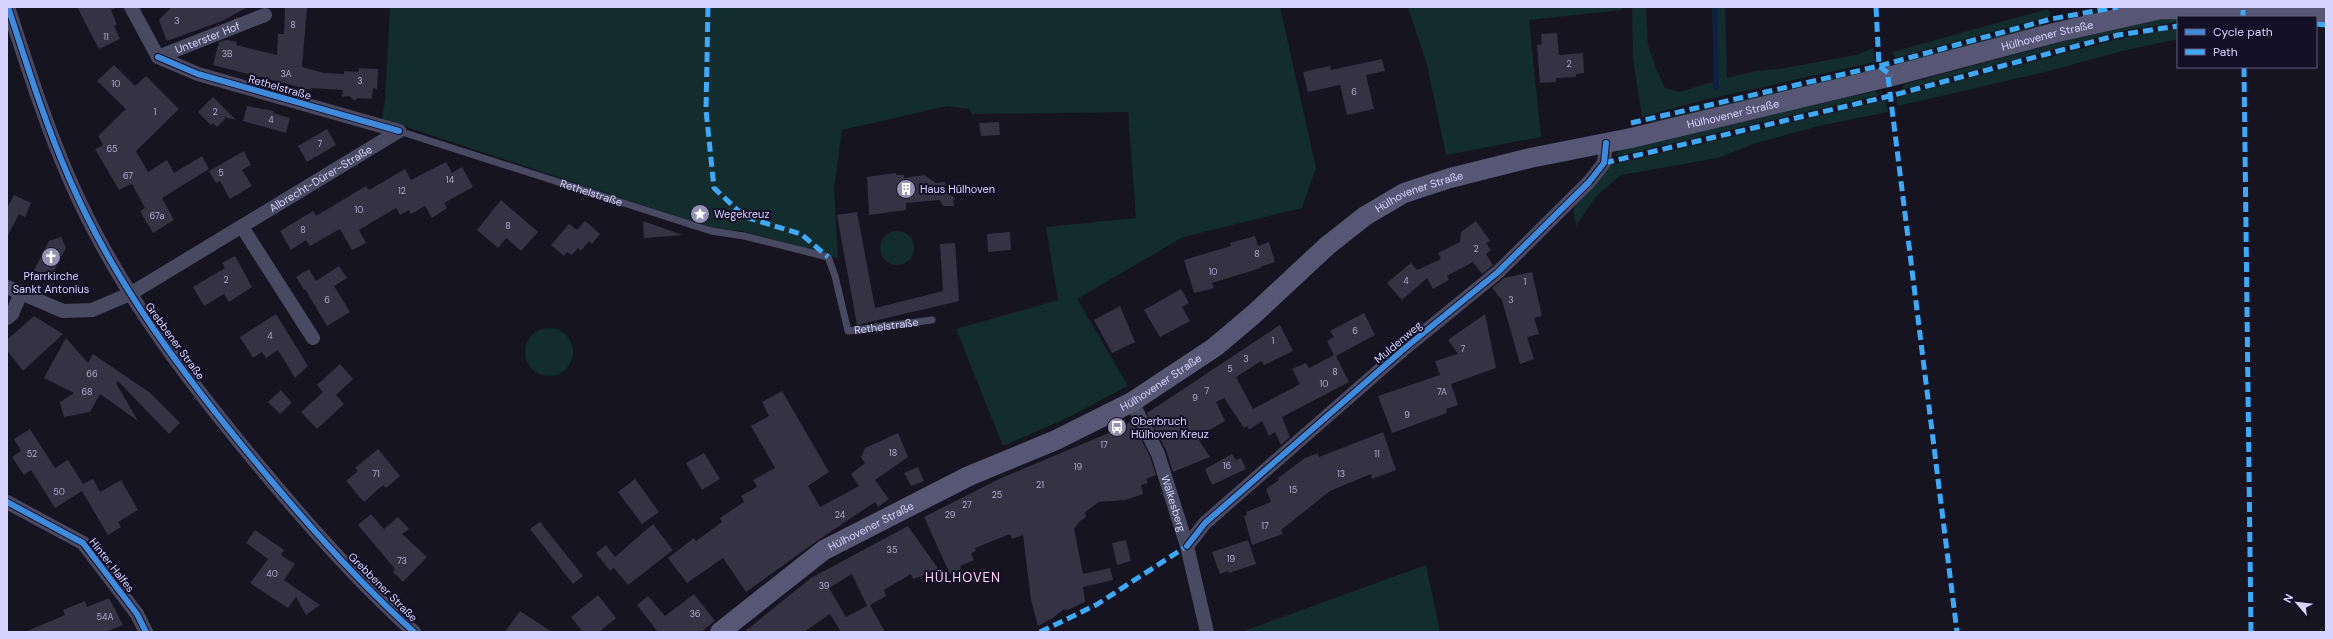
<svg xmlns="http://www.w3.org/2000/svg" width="2333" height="639" font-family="'DM Sans',sans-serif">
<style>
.green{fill:#132c2d}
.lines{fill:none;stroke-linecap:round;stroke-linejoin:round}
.stream{stroke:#0d2144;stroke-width:5}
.building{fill:#343243;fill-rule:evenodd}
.service{stroke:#4a4962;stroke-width:7}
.minor{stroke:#4a4962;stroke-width:14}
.secondary{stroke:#575674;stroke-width:20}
.quiet{stroke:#3fa9f5;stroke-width:5;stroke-dasharray:10 5;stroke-linecap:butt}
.cycleway-casing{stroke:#130f26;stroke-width:8}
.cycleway{stroke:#408adc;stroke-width:6}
.labels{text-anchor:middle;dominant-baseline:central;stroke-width:4;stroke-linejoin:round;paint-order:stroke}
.number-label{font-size:9px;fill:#b0acd0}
.street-label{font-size:11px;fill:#d9d4ff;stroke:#130f26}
.poi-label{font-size:11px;fill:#d9d4ff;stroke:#130f26;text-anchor:start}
.quarter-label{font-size:13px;letter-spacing:1px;fill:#ffd6f0;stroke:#130f26}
</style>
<rect width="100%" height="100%" fill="#161421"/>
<g class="green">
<polygon points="390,7 1280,7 1316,168 1302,208 1183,237 1077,299 1128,386 1065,419 1003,446 956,329 1058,300 1046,227 1136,218 1128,112 972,114 969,109 947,106 842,130 834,188 838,258 742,231 715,229 382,119 385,101"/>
<polygon points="1408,7 1622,7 1622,10 1529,20 1541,137 1446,155 1427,65"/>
<polygon points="1632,7 1646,7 1648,45 1657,71 1665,88 1680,92 1715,81 1712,7 1725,7 1727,78 1754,71 1779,69 1856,55 1873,48 1875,62 1700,101 1642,117 1633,59"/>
<polygon points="2048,9 2051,16 1895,58 1892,52"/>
<polygon points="2178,17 2178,22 2122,31 1901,90 1905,84 2132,23"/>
<polygon points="2040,24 2043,28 1899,66 1897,63"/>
<polygon points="2178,28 2178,39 2122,51 2049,71 1898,106 1896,97 2126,37"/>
<polygon points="1870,70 1868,75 1663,123 1649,122"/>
<polygon points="1875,91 1880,95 1614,157 1619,150"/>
<polygon points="1886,100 1888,112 1819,126 1756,143 1718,158 1621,175 1596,196 1576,226 1573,209 1611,165"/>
<circle cx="897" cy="248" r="17"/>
<circle cx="549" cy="352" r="24"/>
<polygon points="1426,565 1440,632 1241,632"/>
</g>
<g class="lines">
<polyline class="stream" points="1715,7 1716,88"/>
</g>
<g class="building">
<polygon points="77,7 119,7 111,10 117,25 114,26 120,39 99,49"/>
<polygon points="172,7 248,7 222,21 167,41 159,20"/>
<polygon points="285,7 307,8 302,67 324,73 344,74 344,71 358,72 359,68 378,69 377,89 373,88 372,99 357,98 355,101 349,96 342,97 343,90 311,88 311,90 213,65 219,42 226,40 237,42 236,45 277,55 278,34 284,34"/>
<polygon points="1557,33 1559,55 1583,53 1584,73 1576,74 1576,77 1556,78 1556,82 1540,83 1537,45 1542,44 1541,34"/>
<polygon points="1382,59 1385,71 1366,75 1374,109 1347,115 1340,85 1308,92 1303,72 1330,66 1331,70"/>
<polygon points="114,65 135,86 146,76 179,109 136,151 148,172 167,160 174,173 202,156 209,169 162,198 174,220 153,233 140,211 145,208 132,184 119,190 95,149 103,145 98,136 126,109 97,81"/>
<polygon points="213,97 236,120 224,117 225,119 217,127 213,123 211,125 198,112"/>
<polygon points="247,106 274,111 273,113 290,118 286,133 243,121"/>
<polygon points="999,122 1000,135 981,136 979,123"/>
<polygon points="327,129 336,145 307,162 298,146"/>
<polygon points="244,151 251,165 242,170 252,186 230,199 220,181 216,183 209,171"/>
<polygon points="446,162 452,173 462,167 473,187 444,203 447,208 432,218 425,206 411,214 409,210 400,215 396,208 359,230 366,243 352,250 340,229 310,246 306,240 291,250 280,231 313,211 316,216 366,186 369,190 405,169 411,180"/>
<polygon points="896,173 896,175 904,175 904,178 924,175 936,183 945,182 945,191 956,199 953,200 954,206 943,206 940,200 906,203 906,210 869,215 867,177"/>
<polygon points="14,195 31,203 25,217 19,214 7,237 7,208"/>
<polygon points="501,200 538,232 521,251 506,238 498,248 477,230"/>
<polygon points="857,212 875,308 943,291 940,244 955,243 959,301 857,325 837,215"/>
<polygon points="585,221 600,234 592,244 589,241 581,251 578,248 572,255 567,252 564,256 551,245 569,224 577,230"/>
<polygon points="643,221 683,235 644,238"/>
<polygon points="1476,221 1490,241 1486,243 1491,250 1486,254 1493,265 1482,274 1473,262 1447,276 1449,280 1433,289 1427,278 1402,300 1387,283 1411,263 1417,270 1441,259 1438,253 1460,242 1461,232"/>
<polygon points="1010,232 1011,250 988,252 987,234"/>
<polygon points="1255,236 1258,246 1269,242 1275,262 1260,267 1261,268 1212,283 1214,288 1194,293 1184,260 1231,246 1230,243"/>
<polygon points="61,237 66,248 50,278 34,270 49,241"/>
<polygon points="235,256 252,287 229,302 224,294 204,306 193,287 225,268 222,263"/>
<polygon points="339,266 347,278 334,286 350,312 327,326 305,289 304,290 296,277 309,269 316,281"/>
<polygon points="1532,272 1542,316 1534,318 1539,334 1527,337 1534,359 1520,364 1502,300 1492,288 1504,278"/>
<polygon points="1181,289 1189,303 1182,307 1190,321 1160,337 1144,310"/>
<polygon points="1120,306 1135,342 1112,353 1094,320"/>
<polygon points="1364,313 1375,335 1336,356 1349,382 1282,417 1290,437 1281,445 1275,432 1269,436 1262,421 1249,430 1247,426 1244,428 1224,398 1216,402 1225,421 1197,437 1210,457 1173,472 1166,450 1147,413 1280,325 1293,351 1264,365 1261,361 1236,377 1253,409 1300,384 1292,369 1306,363 1309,368 1334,355 1327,341 1334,337 1330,331"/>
<polygon points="276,314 308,366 295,378 278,350 266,358 262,352 253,358 240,337"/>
<polygon points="1485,314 1496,368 1451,384 1458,405 1446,409 1447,413 1392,433 1378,396 1440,375 1435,361 1458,354 1448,340"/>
<polygon points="34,316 63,334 23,371 7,350 7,340"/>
<polygon points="66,338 88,363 93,354 149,392 180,423 169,434 118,381 116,383 138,421 100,394 90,412 64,417 60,402 74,393 44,378"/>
<polygon points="340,364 353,379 336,395 344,404 317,429 301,412 323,392 317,385"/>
<polygon points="281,390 292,403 280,414 268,402"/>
<polygon points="782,391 829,472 808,486 820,507 859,486 851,474 865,463 861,457 865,448 898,433 908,457 875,480 889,499 878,507 875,502 817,541 746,592 723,558 687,583 668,558 694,538 696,541 722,522 720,518 744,502 741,496 757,487 753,480 775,468 751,426 769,416 762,402"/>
<polygon points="1132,421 1150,457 1156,475 1146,479 1148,483 1141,485 1143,494 1125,500 1099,502 1085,512 1086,517 1080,521 1074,529 1083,574 1110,568 1113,580 1083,587 1085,602 1068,610 1064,609 1053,618 1038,626 1031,600 1023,535 1012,539 1010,534 975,548 976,551 971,553 974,560 960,566 961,569 950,574 924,517 1001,478 1116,430"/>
<polygon points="30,429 55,468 68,460 83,484 93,479 100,492 121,480 138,510 118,522 121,527 108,535 82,491 55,508 31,470 24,475 12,457 21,451 14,439"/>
<polygon points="1383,432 1396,470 1372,479 1371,474 1330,491 1281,530 1283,534 1252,545 1244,516 1247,515 1246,512 1271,502 1266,489 1279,480 1278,478 1305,458 1318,453 1319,457"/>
<polygon points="378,449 400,476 386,488 383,485 364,502 346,481 358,471 355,468"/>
<polygon points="704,453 720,479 702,490 686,463"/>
<polygon points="1232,454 1236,460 1241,458 1246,469 1212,485 1205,469"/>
<polygon points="918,467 924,481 911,486 904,473"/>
<polygon points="635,479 659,512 642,524 618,492"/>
<polygon points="371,514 384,529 398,517 409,529 402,534 427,557 403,582 393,572 395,569 358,525"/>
<polygon points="540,522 583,576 573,584 530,529"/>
<polygon points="653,524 673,550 628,585 614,568 610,571 596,553 606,545 615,557"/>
<path d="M908,526L939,570L913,579L911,574L884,590L886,596L870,605L885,632H841L830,614L804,632H744L811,578ZM852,574L867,606L846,617L829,588Z"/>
<polygon points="255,530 284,550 281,555 295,564 284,580 320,605 306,615 296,597 288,608 250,583 268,559 246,543"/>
<polygon points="1126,540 1131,561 1117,565 1112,543"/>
<polygon points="1248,540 1256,564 1229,573 1228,571 1220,574 1212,552"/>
<polygon points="694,594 715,621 701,632 658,632 637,605 648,596 665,616"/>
<polygon points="598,595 616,618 599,632 583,632 571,617"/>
<polygon points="109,598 123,625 106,632 25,632 65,615 63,610 85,601 87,607"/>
<polygon points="520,611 552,632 505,632"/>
</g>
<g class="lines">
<path class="service" id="s1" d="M399,131L711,231L744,236L828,257L835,276L848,331L932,320"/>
<g class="minor">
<path d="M8,7C27,65 45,123 69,178C115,285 185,377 259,466C307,524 358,582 414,632"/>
<polyline points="131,7 158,57"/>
<polyline points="158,57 198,74 399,131"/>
<path id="s2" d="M158,57L265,15"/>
<polyline points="242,227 313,338"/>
<path id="s3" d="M7,287L63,311L92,310L130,294L399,131"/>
<polyline points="7,318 12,314 21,293"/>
<path id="s4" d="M1132,402L1158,454L1187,546L1207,632"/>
<polyline points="7,502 83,543 137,614 146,632"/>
<polyline points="1187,546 1205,523 1405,348 1498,272 1589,182 1604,163 1606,143"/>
</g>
<path class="secondary" id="s5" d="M720,632L824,550L969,476L1056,440L1132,402L1215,347L1254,314L1327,246L1365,216L1404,193L1450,178L1530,158L1631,138L1888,77L2058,32L2161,9L2293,10L2326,13"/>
<g class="quiet">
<polyline points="708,7 706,110 714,188 745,217 801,234 828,257"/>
<polyline points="1876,7 1879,66 1892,76"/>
<polyline points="2243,10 2243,17"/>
<polyline points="2316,24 2326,25"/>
<polyline points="2244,67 2251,632"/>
<polyline points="1888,77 1957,632"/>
<polyline points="1631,123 1879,66 2051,19 2118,7"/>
<polyline points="1604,163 1890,96 2118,35 2178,26"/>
<polyline points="1040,632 1096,605 1187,546"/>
</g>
<g class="cycleway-casing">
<g id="cycleway">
<path d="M8,7C27,65 45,123 69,178C115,285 185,377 259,466C307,524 358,582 414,632"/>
<polyline points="158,57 198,74 399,131"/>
<polyline points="7,502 83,543 137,614 146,632"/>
<polyline points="1187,546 1205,523 1405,348 1498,272 1589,182 1604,163 1606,143"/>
</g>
</g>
<use href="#cycleway" class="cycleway"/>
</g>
<defs>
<g id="building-disc" transform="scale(1)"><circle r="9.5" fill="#9591b1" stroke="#130f26"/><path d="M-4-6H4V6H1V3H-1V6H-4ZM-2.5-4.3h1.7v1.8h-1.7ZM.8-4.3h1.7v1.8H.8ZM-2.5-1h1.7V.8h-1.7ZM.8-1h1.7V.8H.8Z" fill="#fff"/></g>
<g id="sight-disc" transform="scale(1)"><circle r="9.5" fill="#9591b1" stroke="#130f26"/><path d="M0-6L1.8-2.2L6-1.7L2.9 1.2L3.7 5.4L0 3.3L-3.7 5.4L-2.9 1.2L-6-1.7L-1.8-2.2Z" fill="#fff"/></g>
<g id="church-disc" transform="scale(1)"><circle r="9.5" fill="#9591b1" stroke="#130f26"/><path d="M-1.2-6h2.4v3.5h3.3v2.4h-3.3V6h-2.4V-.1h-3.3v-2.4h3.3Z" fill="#fff"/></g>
<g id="bus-disc" transform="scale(1)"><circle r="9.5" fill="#9591b1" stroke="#130f26"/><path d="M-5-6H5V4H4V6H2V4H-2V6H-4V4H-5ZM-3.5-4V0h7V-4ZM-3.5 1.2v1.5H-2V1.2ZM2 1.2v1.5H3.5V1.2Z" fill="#fff"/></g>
</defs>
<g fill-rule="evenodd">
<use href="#building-disc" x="906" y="189"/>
<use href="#sight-disc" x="700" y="214"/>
<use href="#church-disc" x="51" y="257"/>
<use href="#bus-disc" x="1117" y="427"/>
</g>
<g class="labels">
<g class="number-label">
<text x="177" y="21">3</text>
<text x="293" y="25">8</text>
<text x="106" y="37">11</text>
<text x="227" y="54">3B</text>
<text x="1569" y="64">2</text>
<text x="286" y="74">3A</text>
<text x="360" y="81">3</text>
<text x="116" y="84">10</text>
<text x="1354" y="92">6</text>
<text x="155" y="112">1</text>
<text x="215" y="112">2</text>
<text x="271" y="120">4</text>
<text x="320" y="144">7</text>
<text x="112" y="149">65</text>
<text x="221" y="173">5</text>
<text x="128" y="176">67</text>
<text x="450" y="180">14</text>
<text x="402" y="191">12</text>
<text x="359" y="210">10</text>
<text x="157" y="216">67a</text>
<text x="508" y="226">8</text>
<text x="303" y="230">8</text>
<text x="1476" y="249">2</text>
<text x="1257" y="254">8</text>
<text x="1213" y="272">10</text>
<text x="226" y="280">2</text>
<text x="1406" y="281">4</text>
<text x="1525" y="282">1</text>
<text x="327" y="300">6</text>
<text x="1511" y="300">3</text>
<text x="1355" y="331">6</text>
<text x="270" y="336">4</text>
<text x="1273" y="341">1</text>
<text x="1463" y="349">7</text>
<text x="1246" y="359">3</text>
<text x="1230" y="369">5</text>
<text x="1335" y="372">8</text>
<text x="92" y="374">66</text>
<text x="1324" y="384">10</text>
<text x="1207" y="391">7</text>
<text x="87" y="392">68</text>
<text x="1442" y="392">7A</text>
<text x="1195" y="398">9</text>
<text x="1407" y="415">9</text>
<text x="1104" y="445">17</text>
<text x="893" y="453">18</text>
<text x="32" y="454">52</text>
<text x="1377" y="454">11</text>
<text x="1227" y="466">16</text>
<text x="1078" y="467">19</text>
<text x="376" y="474">71</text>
<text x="1341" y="474">13</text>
<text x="1040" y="485">21</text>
<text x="1293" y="490">15</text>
<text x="59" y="492">50</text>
<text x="997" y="495">25</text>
<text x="967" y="505">27</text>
<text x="840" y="515">24</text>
<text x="950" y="515">29</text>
<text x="1265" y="526">17</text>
<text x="892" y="550">35</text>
<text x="1231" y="559">19</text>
<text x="402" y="561">73</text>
<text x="272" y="574">40</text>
<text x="824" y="586">39</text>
<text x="695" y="614">36</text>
<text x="105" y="617">54A</text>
</g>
<g class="street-label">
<text stroke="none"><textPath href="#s5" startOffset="1481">Hülhovener Straße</textPath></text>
<text stroke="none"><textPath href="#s2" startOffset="53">Unterster Hof</textPath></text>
<text transform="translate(280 87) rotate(16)">Rethelstraße</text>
<text stroke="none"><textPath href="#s5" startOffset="1157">Hülhovener Straße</textPath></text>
<text stroke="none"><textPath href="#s3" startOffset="354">Albrecht-Dürer-Straße</textPath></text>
<text stroke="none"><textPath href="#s1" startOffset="202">Rethelstraße</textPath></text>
<text stroke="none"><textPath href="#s5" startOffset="833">Hülhovener Straße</textPath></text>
<text stroke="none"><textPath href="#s1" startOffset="563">Rethelstraße</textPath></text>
<text transform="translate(175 341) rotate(54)">Grebbener Straße</text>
<text transform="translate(1398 342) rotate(-40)">Muldenweg</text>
<text stroke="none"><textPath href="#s5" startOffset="509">Hülhovener Straße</textPath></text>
<text stroke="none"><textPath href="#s4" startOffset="110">Wälkesberg</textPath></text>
<text stroke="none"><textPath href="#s5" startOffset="185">Hülhovener Straße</textPath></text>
<text transform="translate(112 565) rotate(52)">Hinter Halfes</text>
<text transform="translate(383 587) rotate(45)">Grebbener Straße</text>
</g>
<g class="poi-label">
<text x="920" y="189">Haus Hülhoven</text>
<text x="714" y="214">Wegekreuz</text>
<text x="51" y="276" text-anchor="middle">Pfarrkirche<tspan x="51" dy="13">Sankt Antonius</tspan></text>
<text x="1131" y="421">Oberbruch<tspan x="1131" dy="13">Hülhoven Kreuz</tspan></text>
</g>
<g class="quarter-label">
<text x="963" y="577">HÜLHOVEN</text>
</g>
</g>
<rect width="2333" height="639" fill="none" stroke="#d9d4ff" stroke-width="16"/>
<rect x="2177" y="16" width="140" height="52" fill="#130f26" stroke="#625e7d"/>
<rect x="2185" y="29" width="20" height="6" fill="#408adc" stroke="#625e7d"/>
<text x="2213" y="36" font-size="12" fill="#d9d4ff">Cycle path</text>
<rect x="2185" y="49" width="20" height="6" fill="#3fa9f5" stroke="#625e7d"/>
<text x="2213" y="56" font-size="12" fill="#d9d4ff">Path</text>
<g transform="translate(2297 603) rotate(298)" stroke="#130f26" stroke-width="3" paint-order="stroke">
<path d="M0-3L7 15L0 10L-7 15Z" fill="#d9d4ff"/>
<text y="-6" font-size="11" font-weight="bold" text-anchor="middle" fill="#d9d4ff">N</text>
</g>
</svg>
